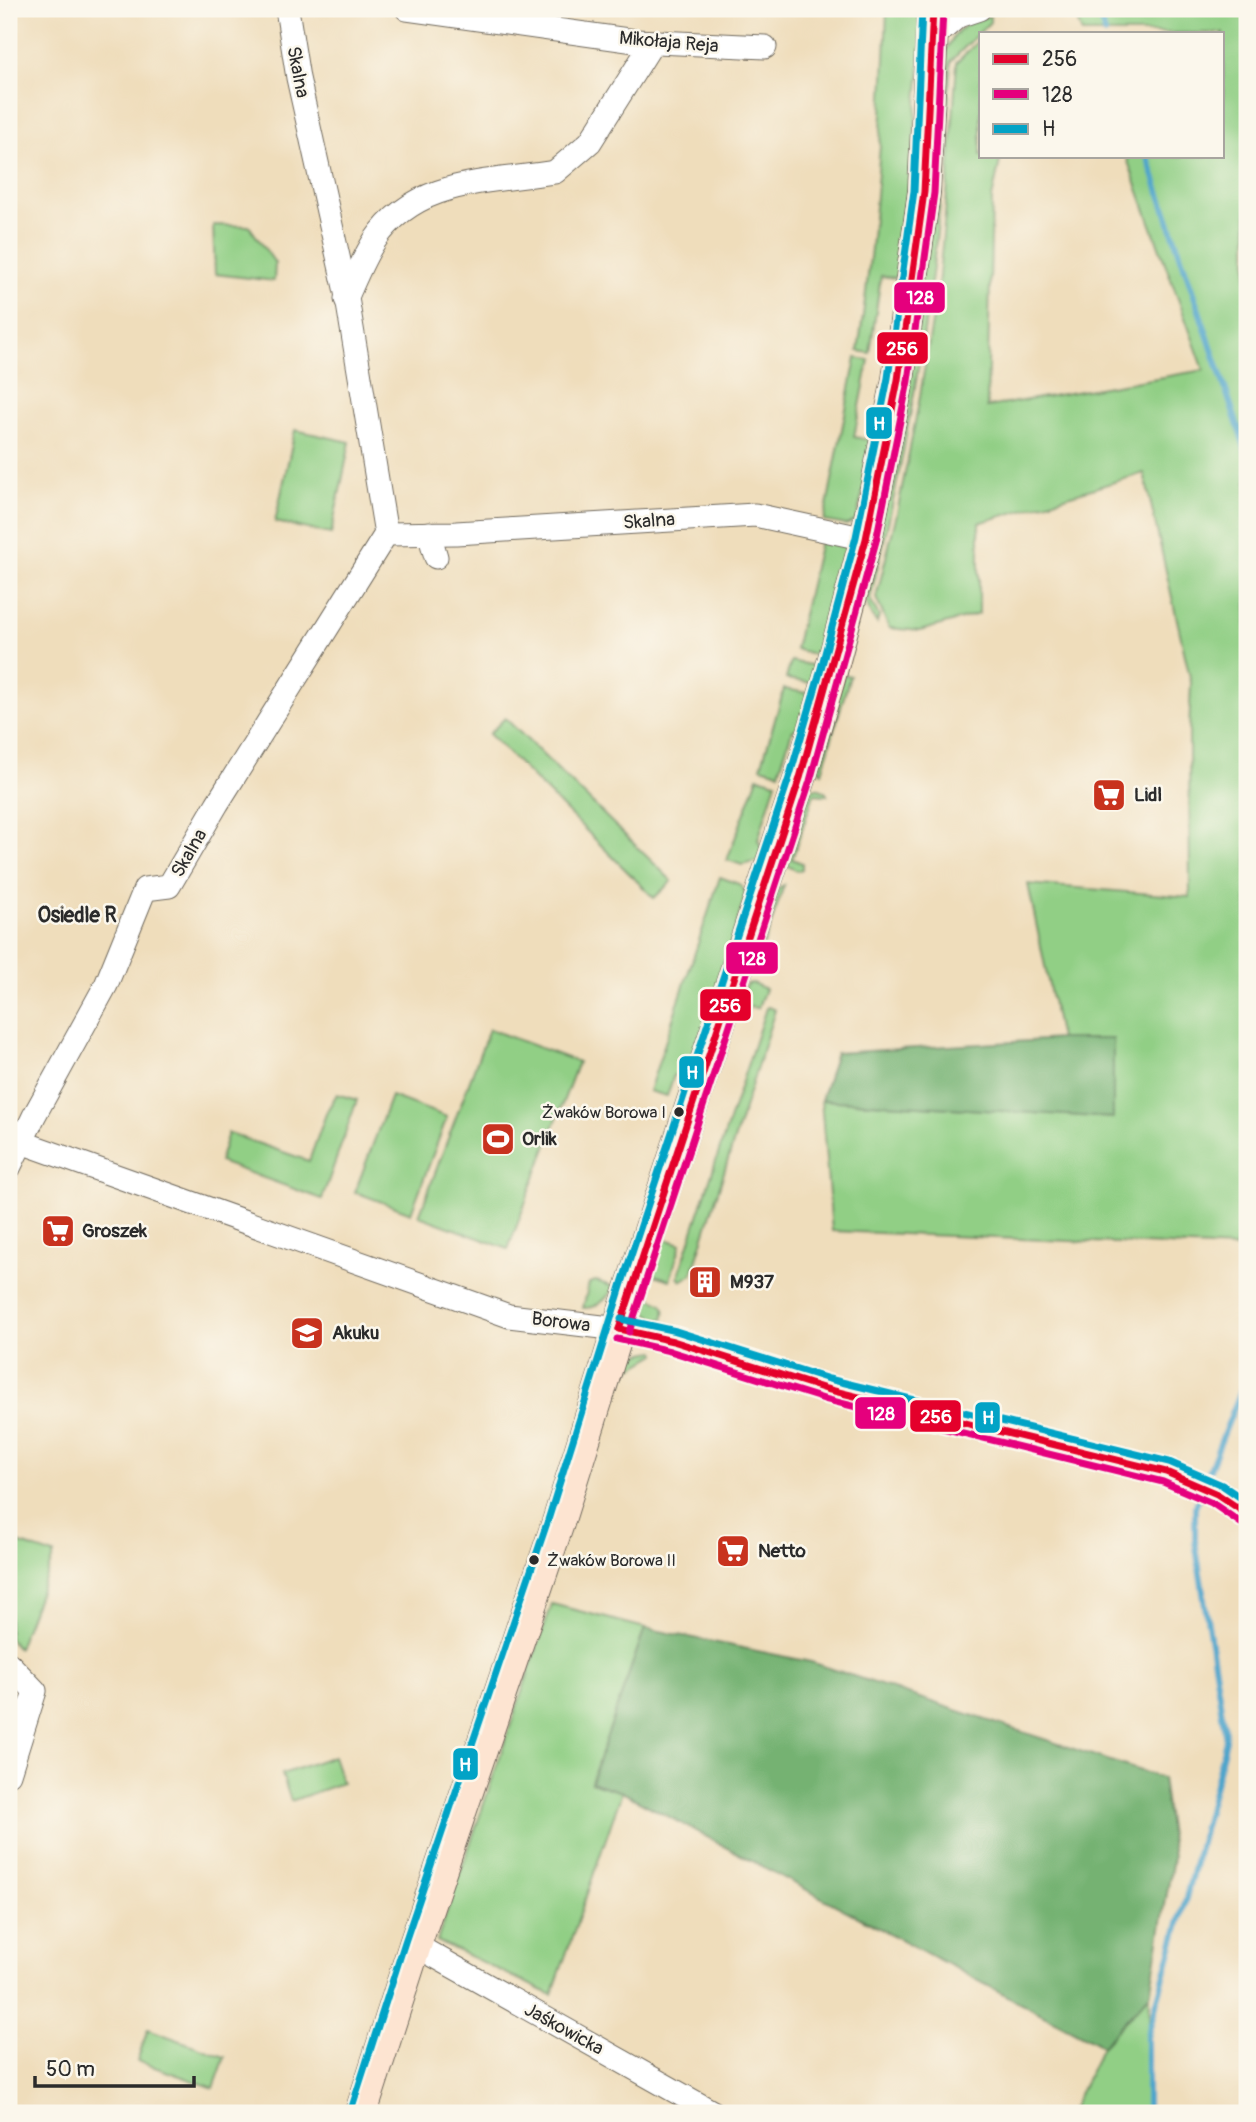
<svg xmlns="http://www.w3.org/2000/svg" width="1256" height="2122" font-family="Pangolin,sans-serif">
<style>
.green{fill:#91cf85;stroke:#5e7d58;stroke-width:2}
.forest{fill:#74b272;stroke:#506e4e;stroke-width:2}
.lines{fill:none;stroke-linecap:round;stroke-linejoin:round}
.stream{stroke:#4ea4cb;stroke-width:6}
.street-casing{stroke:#70695d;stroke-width:25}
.secondary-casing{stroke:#70695d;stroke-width:34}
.street{stroke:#fff;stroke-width:23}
.secondary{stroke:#fde4d1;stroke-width:32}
.bus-1-casing{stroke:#fbf7ec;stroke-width:12}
.bus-2-casing{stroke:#fbf7ec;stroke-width:12}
.bus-3-casing{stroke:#fbf7ec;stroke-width:12}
.bus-1{stroke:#e4002b;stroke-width:7}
.bus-2{stroke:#e5007d;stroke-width:7}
.bus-3{stroke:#02a3c6;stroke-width:7}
.bus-dot{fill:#2b2b2b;stroke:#fbf7ec;stroke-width:2.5}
.labels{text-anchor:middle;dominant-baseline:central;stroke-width:5;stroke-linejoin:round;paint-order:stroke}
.bus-label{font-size:17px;fill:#2b2b2b;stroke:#fbf7ec;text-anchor:end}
.street-label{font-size:19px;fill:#2b2b2b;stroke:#fbf7ec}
.poi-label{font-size:19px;font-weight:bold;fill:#2b2b2b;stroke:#fbf7ec;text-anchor:start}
.neighbourhood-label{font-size:21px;font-weight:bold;fill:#2b2b2b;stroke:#fbf7ec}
.line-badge{stroke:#fbf7ec;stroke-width:2.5}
.badge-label{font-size:19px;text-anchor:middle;font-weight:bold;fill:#fff}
</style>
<rect width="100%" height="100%" fill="#fbf7ec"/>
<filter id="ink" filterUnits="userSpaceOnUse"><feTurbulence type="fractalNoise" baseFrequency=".0143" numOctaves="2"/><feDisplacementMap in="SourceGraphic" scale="14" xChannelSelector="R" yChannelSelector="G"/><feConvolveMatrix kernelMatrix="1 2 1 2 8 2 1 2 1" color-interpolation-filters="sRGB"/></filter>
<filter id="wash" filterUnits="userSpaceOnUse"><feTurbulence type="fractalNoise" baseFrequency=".00686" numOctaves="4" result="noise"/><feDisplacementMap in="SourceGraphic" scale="28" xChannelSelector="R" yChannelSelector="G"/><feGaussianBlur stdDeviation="1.57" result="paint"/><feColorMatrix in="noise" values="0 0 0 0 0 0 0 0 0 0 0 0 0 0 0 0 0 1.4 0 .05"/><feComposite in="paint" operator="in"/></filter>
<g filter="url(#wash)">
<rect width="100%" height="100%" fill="#efddbb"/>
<g class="green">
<path d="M887,9H918L922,41L903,279L881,276L870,353L858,351C875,238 883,123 887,9Z"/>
<polygon points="1073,9 1247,9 1247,1202 1236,1248 832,1231 821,1100 1113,1118 1113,1039 1060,1039 1028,884 1190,897 1189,733 1191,682 1144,473 979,523 979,614 920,631 889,628 876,598 897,513 919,402 938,286 949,174 957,62 981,38 981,156 1001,156 992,198 987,407 1204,370 1126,156 1223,156 1223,33 1082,33"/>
<path d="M990,16V22L951,61C942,243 915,422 870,599L879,616L877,623L871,615L865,600L946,50C956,30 968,20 990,16Z"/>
<polygon points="213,225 249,226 275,263 274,281 215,274"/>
<polygon points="856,358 869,360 854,437 875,441 856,521 846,525 824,521"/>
<polygon points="295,430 350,442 331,534 275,522"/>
<polygon points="821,537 840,542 848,549 823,657 795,649"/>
<polygon points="791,661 820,667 812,683 786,679"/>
<polygon points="843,674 850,676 822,772 818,769"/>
<polygon points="784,689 809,693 804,724 792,731 779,772 761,767"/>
<polygon points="505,718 672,881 654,898 489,734"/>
<polygon points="758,777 776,782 758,840 763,851 758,861 742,865 727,860"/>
<polygon points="816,788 825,791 827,795 814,794 792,859 802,863 802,869 797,871 788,866 786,861 808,791"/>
<polygon points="720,877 739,884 746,893 705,1032 680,1077 674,1075 667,1096 649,1091"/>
<polygon points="784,885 756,968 753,964 778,888"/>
<polygon points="753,983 765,989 758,1008 749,1007 747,1013 739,1010 746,984"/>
<polygon points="768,1007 775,1010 692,1274 681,1281 678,1277 766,1008"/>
<polygon points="489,1029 578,1062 508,1249 419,1216"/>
<polygon points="337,1094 357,1100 322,1199 219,1162 228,1133 309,1161 327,1111"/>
<polygon points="391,1096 447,1117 411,1213 355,1192"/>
<polygon points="663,1238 681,1244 670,1280 652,1274"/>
<path d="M596,1281L614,1287C607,1300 598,1308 583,1308L589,1283Z"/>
<path d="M645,1296C660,1302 668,1302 663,1320C649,1317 641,1311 645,1296Z"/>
<path d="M656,1351V1354L622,1374L618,1373C627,1357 639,1353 656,1351Z"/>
<polygon points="9,1540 54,1555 18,1648 9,1638"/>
<polygon points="552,1604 645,1628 591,1782 622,1792 552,1995 437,1941"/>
<polygon points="333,1756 342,1783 291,1801 282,1774"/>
<polygon points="1150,1994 1146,2113 1070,2113 1102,2046"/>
<polygon points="148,2029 225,2057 214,2088 137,2061"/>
</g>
<g class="forest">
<polygon points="1060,1039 1113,1039 1113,1118 821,1100 836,1053"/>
<polygon points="645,1628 811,1662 1162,1778 1173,1858 1150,1994 1102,2046 622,1792 591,1782"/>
</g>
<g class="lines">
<g class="stream">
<polyline points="1097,9 1105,33"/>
<polyline points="1147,156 1247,453"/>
<polyline points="1147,2113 1147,2037 1186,1898 1226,1740 1195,1541 1195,1507 1247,1375"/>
</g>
</g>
</g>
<g filter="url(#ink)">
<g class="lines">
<g class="street-casing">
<g id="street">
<polyline points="407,9 635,41 765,47"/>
<polyline points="943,29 958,16 979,9"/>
<path d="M346,299C355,279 363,258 375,240C417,178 488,183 555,172L590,142L653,42"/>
<polyline points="429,533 436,557"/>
<polyline points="386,534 456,533 755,515 866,539"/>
<polyline points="9,1127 21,1142 509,1316 619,1329 673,1341 826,1389 1166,1472 1217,1494 1247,1514"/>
<polyline points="9,1168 34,1116 106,985 145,889 169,886 217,804 386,534 346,292 298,78 287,9"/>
<polyline points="9,1664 35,1691 9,1774"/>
<polyline points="415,1945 714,2113"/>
</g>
</g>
<g class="secondary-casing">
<polyline id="secondary" points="361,2113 415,1945 558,1523 633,1283 800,778 829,679 866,539 898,380 924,192 933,9"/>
</g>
<use href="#street" class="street"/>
<use href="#secondary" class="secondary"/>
<g class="bus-1-casing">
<g id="bus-1">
<polyline points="619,1329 800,778 866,539 898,380 924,192 933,9"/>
<polyline points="619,1329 673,1341 826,1389 1166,1472 1217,1494 1247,1514"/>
</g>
</g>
<g class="bus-2-casing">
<g id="bus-2">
<polyline points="629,1332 810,781 876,541 908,381 934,193 943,10"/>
<polyline points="617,1339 670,1351 824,1399 1163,1482 1212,1503 1241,1523"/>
</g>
</g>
<g class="bus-3-casing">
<g id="bus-3">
<polyline points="621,1319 676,1331 829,1379 1169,1462 1222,1485 1247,1502"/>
<polyline points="351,2110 405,1942 548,1520 623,1280 790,775 819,676 856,537 888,378 914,191 922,9"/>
</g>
</g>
<use href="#bus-1" class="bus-1"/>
<use href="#bus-2" class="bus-2"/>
<use href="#bus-3" class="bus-3"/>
</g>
</g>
<defs>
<g id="supermarket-square" transform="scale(1.75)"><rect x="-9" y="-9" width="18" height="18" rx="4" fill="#c8321e" stroke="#fbf7ec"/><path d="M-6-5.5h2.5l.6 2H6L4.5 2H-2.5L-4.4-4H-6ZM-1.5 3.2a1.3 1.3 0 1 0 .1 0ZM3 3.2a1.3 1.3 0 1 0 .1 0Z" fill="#fff"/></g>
<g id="stadium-square" transform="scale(1.75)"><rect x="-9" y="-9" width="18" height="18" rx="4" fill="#c8321e" stroke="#fbf7ec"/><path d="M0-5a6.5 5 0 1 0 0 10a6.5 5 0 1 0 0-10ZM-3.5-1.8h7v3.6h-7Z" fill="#fff"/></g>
<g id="building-square" transform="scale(1.75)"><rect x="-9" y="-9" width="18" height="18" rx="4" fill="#c8321e" stroke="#fbf7ec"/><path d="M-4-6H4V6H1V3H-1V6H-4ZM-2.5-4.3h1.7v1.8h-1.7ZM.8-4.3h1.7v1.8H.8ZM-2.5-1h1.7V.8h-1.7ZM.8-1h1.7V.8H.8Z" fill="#fff"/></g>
<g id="school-square" transform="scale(1.75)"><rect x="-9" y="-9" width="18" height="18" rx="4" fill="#c8321e" stroke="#fbf7ec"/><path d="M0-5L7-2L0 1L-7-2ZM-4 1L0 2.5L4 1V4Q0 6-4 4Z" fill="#fff"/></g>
</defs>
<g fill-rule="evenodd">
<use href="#supermarket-square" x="1109" y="795"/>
<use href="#stadium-square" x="498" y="1139"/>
<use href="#supermarket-square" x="58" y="1231"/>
<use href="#building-square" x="705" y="1282"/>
<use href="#school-square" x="307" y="1333"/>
<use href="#supermarket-square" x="733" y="1551"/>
</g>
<g class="bus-dot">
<circle cx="679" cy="1112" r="6"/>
<circle cx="534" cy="1560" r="6"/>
</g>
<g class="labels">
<g class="bus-label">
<text x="666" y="1112">Żwaków Borowa I</text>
<text x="547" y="1560" text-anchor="start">Żwaków Borowa II</text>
</g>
<g class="street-label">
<text transform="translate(669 42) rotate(5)">Mikołaja Reja</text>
<text transform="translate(298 72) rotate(79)">Skalna</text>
<text transform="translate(649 521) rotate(-4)">Skalna</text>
<text transform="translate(189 853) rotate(-60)">Skalna</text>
<text transform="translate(561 1322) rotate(7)">Borowa</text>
<text transform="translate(564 2029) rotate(29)">Jaśkowicka</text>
</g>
<g class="poi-label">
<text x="1134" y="795">Lidl</text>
<text x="522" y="1139">Orlik</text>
<text x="82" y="1231">Groszek</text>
<text x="730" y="1282">M937</text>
<text x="332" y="1333">Akuku</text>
<text x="758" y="1551">Netto</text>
</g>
<g class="neighbourhood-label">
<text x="77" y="915">Osiedle R</text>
</g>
</g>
<g class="line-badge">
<rect x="893" y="281" width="53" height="33" rx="7" fill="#e5007d"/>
<rect x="876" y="331" width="53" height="34" rx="7" fill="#e4002b"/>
<rect x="865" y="406" width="28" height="34" rx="7" fill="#02a3c6"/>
<rect x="725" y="941" width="54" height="34" rx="7" fill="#e5007d"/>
<rect x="699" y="988" width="53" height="34" rx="7" fill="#e4002b"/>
<rect x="678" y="1055" width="27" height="34" rx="7" fill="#02a3c6"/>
<rect x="854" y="1396" width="53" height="34" rx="7" fill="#e5007d"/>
<rect x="909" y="1399" width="53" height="34" rx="7" fill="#e4002b"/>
<rect x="974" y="1401" width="27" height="33" rx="7" fill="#02a3c6"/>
<rect x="452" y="1747" width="27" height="34" rx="7" fill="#02a3c6"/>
</g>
<g class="badge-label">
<text x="920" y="304">128</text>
<text x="902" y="355">256</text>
<text x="879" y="430">H</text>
<text x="752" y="965">128</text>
<text x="725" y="1012">256</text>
<text x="692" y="1079">H</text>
<text x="881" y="1420">128</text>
<text x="936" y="1423">256</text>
<text x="988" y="1424">H</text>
<text x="465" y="1771">H</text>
</g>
<rect width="1256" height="2122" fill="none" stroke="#fbf7ec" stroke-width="35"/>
<rect x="979" y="32" width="245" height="126" fill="#fbf7ec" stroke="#a8a59f" stroke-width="2"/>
<rect x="993" y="54" width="35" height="10" fill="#e4002b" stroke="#a8a59f" stroke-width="2"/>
<text x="1042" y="66" font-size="21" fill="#2b2b2b">256</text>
<rect x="993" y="89" width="35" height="10" fill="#e5007d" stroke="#a8a59f" stroke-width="2"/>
<text x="1042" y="102" font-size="21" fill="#2b2b2b">128</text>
<rect x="993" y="124" width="35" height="10" fill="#02a3c6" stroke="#a8a59f" stroke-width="2"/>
<text x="1042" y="136" font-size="21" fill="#2b2b2b">H</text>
<path d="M35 2076v10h159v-10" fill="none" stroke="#2b2b2b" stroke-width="3.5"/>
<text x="46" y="2076" font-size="21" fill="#2b2b2b" stroke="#fbf7ec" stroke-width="5" paint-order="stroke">50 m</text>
</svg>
